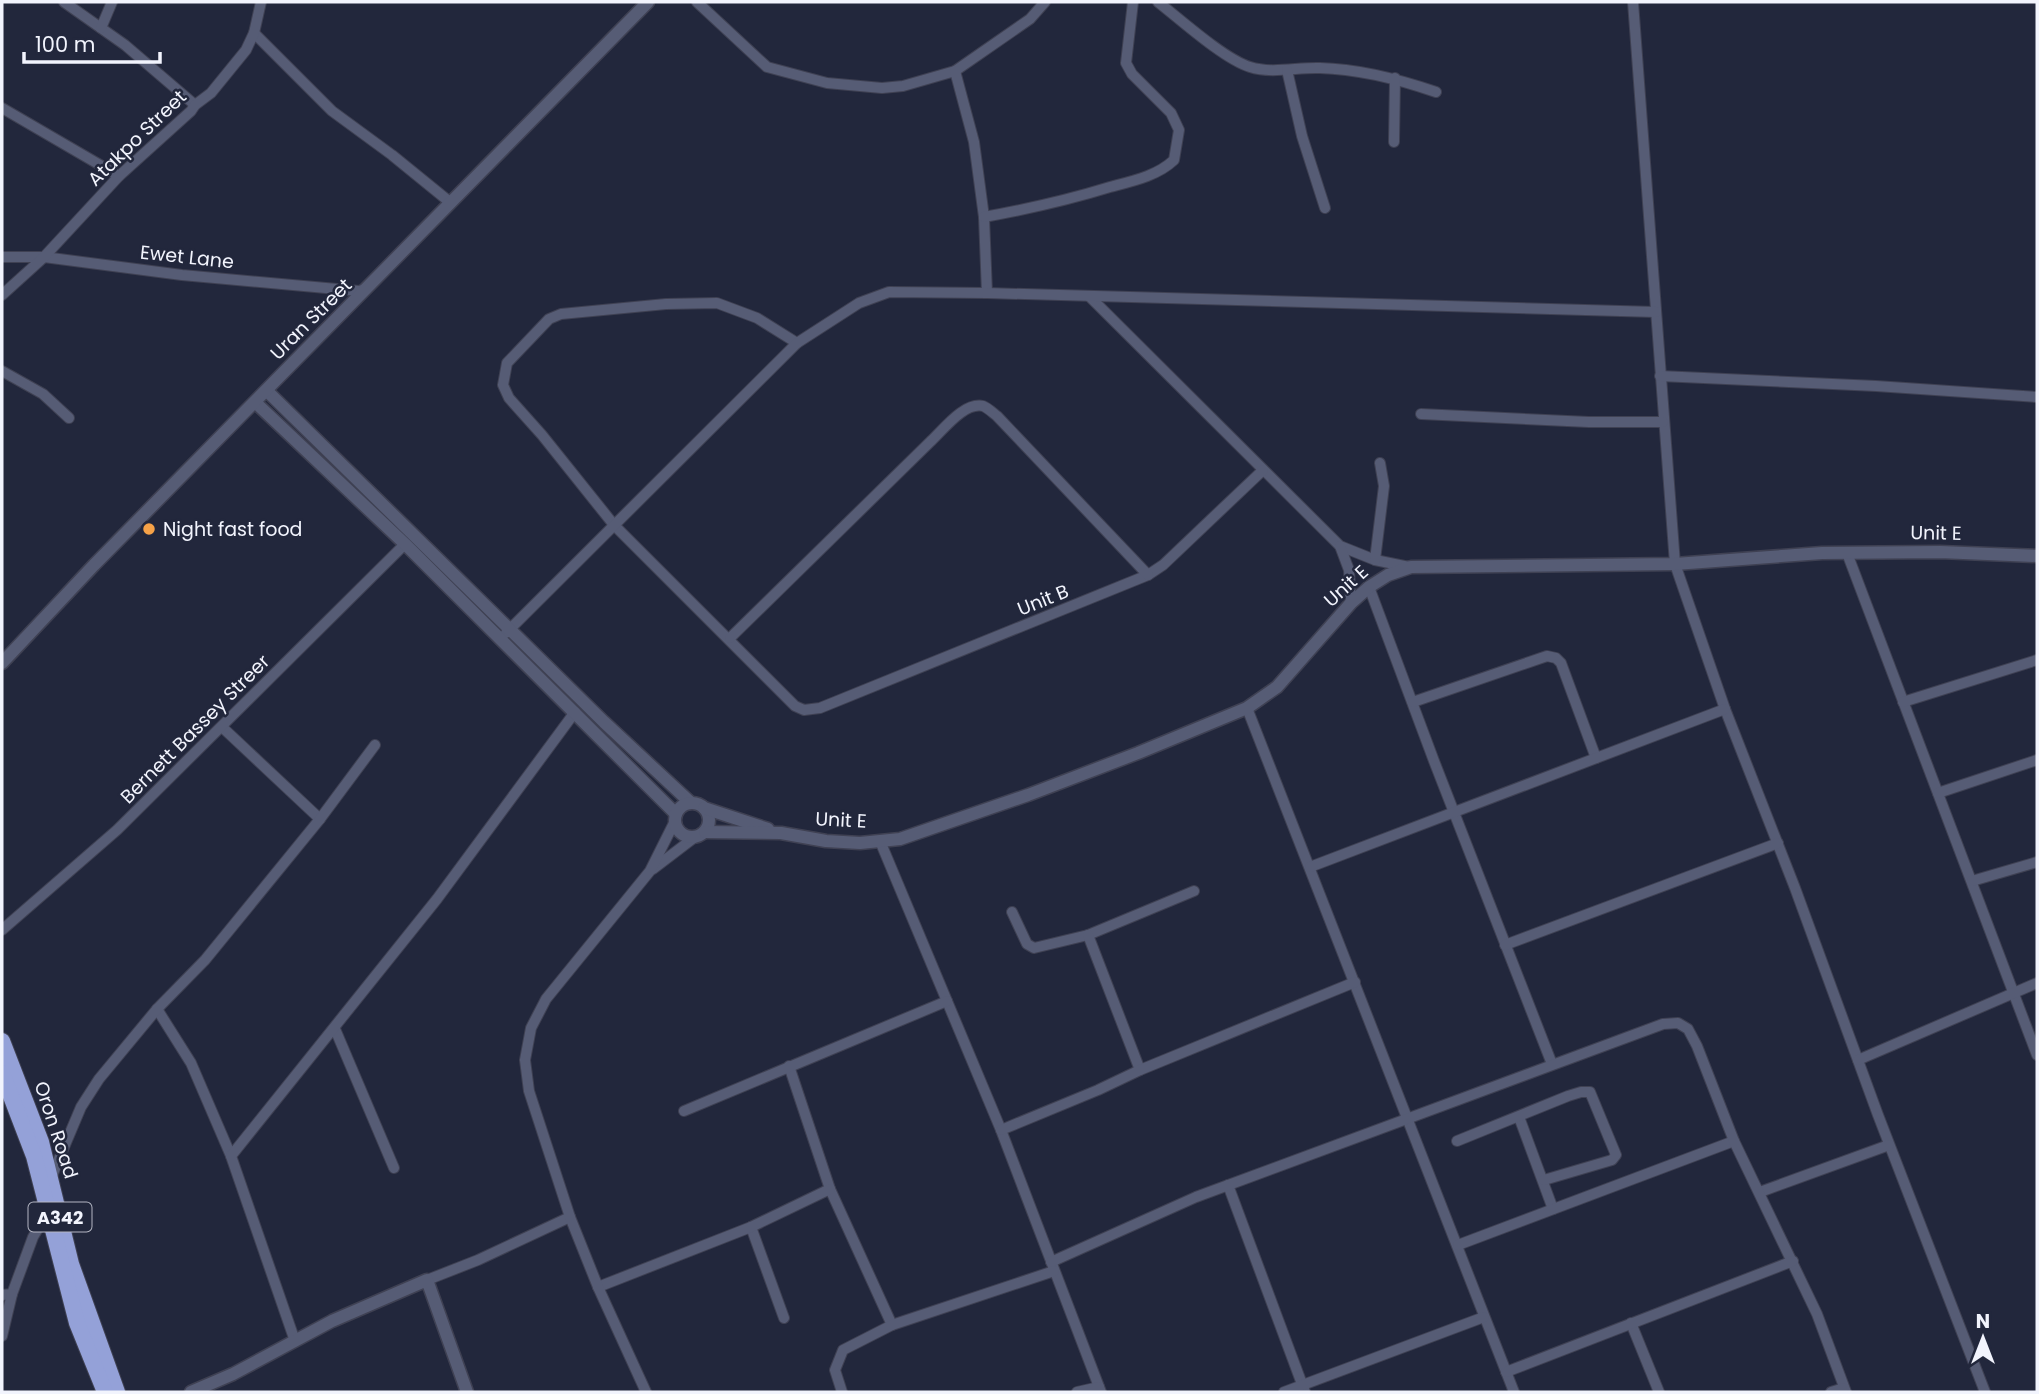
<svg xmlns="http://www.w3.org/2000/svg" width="2039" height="1394" font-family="Poppins,sans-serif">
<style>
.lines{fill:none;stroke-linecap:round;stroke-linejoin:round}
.minor-casing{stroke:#3f4153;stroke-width:12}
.tertiary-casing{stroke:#3f4153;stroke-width:15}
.trunk-casing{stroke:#3f4153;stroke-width:18}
.minor{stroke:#565c75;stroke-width:10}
.tertiary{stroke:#565c75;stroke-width:12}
.trunk{stroke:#94a1d8;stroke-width:16}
.poi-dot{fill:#f6a248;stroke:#22273c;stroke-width:2.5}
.labels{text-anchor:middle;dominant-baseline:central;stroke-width:5;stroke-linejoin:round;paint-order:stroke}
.shield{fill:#22273c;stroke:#b4b6c3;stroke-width:2}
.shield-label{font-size:18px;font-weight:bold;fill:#f2f4fd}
.street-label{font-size:19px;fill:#f2f4fd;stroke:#22273c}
.poi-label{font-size:19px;fill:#f2f4fd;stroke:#22273c;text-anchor:start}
</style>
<rect width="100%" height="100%" fill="#22273c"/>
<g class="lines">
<g class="minor-casing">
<g id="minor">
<polyline points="64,2 125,45 195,105"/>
<polyline points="697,2 767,67 827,83 882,88 903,86 955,71 1030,19 1045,2"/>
<path d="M1158,2C1181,20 1224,59 1250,67C1272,74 1298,67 1320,68C1360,69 1398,79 1436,92"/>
<polyline points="1633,2 1675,564 1725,709 1795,888 1878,1115 1985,1392"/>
<polyline points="101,28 112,2"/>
<polyline points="254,33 332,111 392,155 451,203"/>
<polyline points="1287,70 1302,136 1325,208"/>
<polyline points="955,71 974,142 984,217 987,293"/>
<polyline points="2,108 119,176"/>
<polyline points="1394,142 1395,78"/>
<path d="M984,217C1028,209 1068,200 1110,187C1133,181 1157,176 1174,160L1179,130L1171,113L1132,74L1126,63L1133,2"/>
<polyline points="2,257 44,257 182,275 359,291 366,289"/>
<polyline points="2,295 44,257 119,176 191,111 195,105 211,93 246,50 254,33 261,2"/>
<polyline points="1089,296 1340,546 1375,560 1409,567"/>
<polyline points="797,343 757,318 717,303 666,304 561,314 549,319 507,363 503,385 509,398 542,435 614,525 795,706 804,710 820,708 1148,575 1163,565 1263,470"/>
<polyline points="2,371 43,394 69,418"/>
<polyline points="1660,376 1876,386 2037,397"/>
<polyline points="1421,414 1589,422 1663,422"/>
<polyline points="1340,546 1349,570 1351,603"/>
<polyline points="1847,553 2037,1055"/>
<polyline points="1375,560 1384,486 1380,463"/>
<polyline points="1369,587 1434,761 1552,1064"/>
<polyline points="506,633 797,343 859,303 889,292 987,293 1656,312"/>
<path d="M730,638L931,441C944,429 964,402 983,406C988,408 993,413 997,416L1148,575"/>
<polyline points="1413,702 1547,656 1556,658 1561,663 1596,758"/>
<polyline points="1903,702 2037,660"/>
<polyline points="1247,708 1514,1392"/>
<polyline points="222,727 320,819"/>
<polyline points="1938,793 2037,760"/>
<polyline points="880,841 1001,1130 1101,1392"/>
<polyline points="1310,867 1725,709"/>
<polyline points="653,869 695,837"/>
<polyline points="1972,881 2037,862"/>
<polyline points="1012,912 1027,944 1034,948 1088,935 1194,891"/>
<polyline points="2,930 117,830 405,544"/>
<polyline points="1088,935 1140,1070"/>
<polyline points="1505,945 1778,843"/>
<polyline points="157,1009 191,1063 231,1156"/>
<polyline points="335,1029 394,1168"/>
<polyline points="1858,1060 2037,983"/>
<polyline points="789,1066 830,1189 892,1325"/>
<polyline points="684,1111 947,1001"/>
<polyline points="1519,1117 1553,1209"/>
<polyline points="1001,1130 1098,1090 1140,1070 1355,982"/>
<polyline points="1457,1141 1568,1096 1581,1092 1590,1092 1616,1155 1612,1160 1544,1180"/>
<polyline points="51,1178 81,1107 99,1079 157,1009 205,960 320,819 375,745"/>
<polyline points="1228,1185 1305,1392"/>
<polyline points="1760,1192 1889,1145"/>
<polyline points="751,1227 784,1318"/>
<polyline points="1458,1245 1734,1141"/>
<polyline points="1051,1262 1196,1197 1663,1024 1678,1023 1688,1029 1697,1046 1734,1141 1817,1314 1846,1392"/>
<polyline points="427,1280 478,1260 570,1217"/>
<polyline points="598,1287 751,1227 830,1189"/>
<polyline points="2,1295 12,1294 33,1237 48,1212"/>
<polyline points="1631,1323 1659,1392"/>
<polyline points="2,1336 12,1294"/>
<polyline points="295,1341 231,1156 437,899 575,712"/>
<polyline points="1506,1372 1793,1261"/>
<polyline points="646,1392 598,1287 570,1217 529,1091 525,1060 531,1028 546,999 650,871 675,821"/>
<polyline points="842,1392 835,1370 843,1350 892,1325 1054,1271"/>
<polyline points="1077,1392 1099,1387"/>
<polyline points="1284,1392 1484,1317"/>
<polyline points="1831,1392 1844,1388"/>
</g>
</g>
<g class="tertiary-casing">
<g id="tertiary">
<polyline points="267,391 604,722 691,803"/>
<polyline points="256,403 405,544 676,814"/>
<polyline points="2,663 94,565 648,2"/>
<circle cx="692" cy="820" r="17"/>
<polyline points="704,808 768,829"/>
<polyline points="705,832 781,833 826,841 860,843 900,839 1028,795 1138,753 1247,708 1277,687 1351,603 1369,587 1388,575 1411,567 1675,564 1822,553 1940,552 2037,556"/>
<polyline points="191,1392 233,1374 332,1321 427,1280 467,1392"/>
</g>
</g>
<g class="trunk-casing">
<g id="trunk">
<polyline points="2,1041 41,1142 71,1264 117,1392"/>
<polyline points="2,1073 34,1156 77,1323 105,1392"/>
</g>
</g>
<use href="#minor" class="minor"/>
<use href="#tertiary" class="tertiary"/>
<use href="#trunk" class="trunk"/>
</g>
<circle class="poi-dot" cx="149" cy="529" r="7"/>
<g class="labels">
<rect class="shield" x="28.5" y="1202.5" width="63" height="29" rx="5"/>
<g class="shield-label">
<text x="60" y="1217">A342</text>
</g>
<g class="street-label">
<text transform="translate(137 138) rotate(-44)">Atakpo Street</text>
<text transform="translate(187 257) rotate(6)">Ewet Lane</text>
<text transform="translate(311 319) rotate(-45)">Uran Street</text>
<text transform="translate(1936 533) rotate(1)">Unit E</text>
<text transform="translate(1346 586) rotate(-42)">Unit E</text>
<text transform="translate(1043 600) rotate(-22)">Unit B</text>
<text transform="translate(195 729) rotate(-45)">Bernett Bassey Streer</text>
<text transform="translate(841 820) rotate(3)">Unit E</text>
<text transform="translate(56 1130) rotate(72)">Oron Road</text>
</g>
<g class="poi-label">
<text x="163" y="529">Night fast food</text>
</g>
</g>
<rect width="2039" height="1394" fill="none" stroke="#f2f4fd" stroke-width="7"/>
<g transform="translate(1983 1338)" stroke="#22273c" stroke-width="5" paint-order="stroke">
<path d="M0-5L12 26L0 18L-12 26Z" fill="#f2f4fd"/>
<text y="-10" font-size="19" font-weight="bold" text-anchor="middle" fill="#f2f4fd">N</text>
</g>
<path d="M24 52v10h136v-10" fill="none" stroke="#f2f4fd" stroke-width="3.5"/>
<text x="35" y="52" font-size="21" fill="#f2f4fd" stroke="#22273c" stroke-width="5" paint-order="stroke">100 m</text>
</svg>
